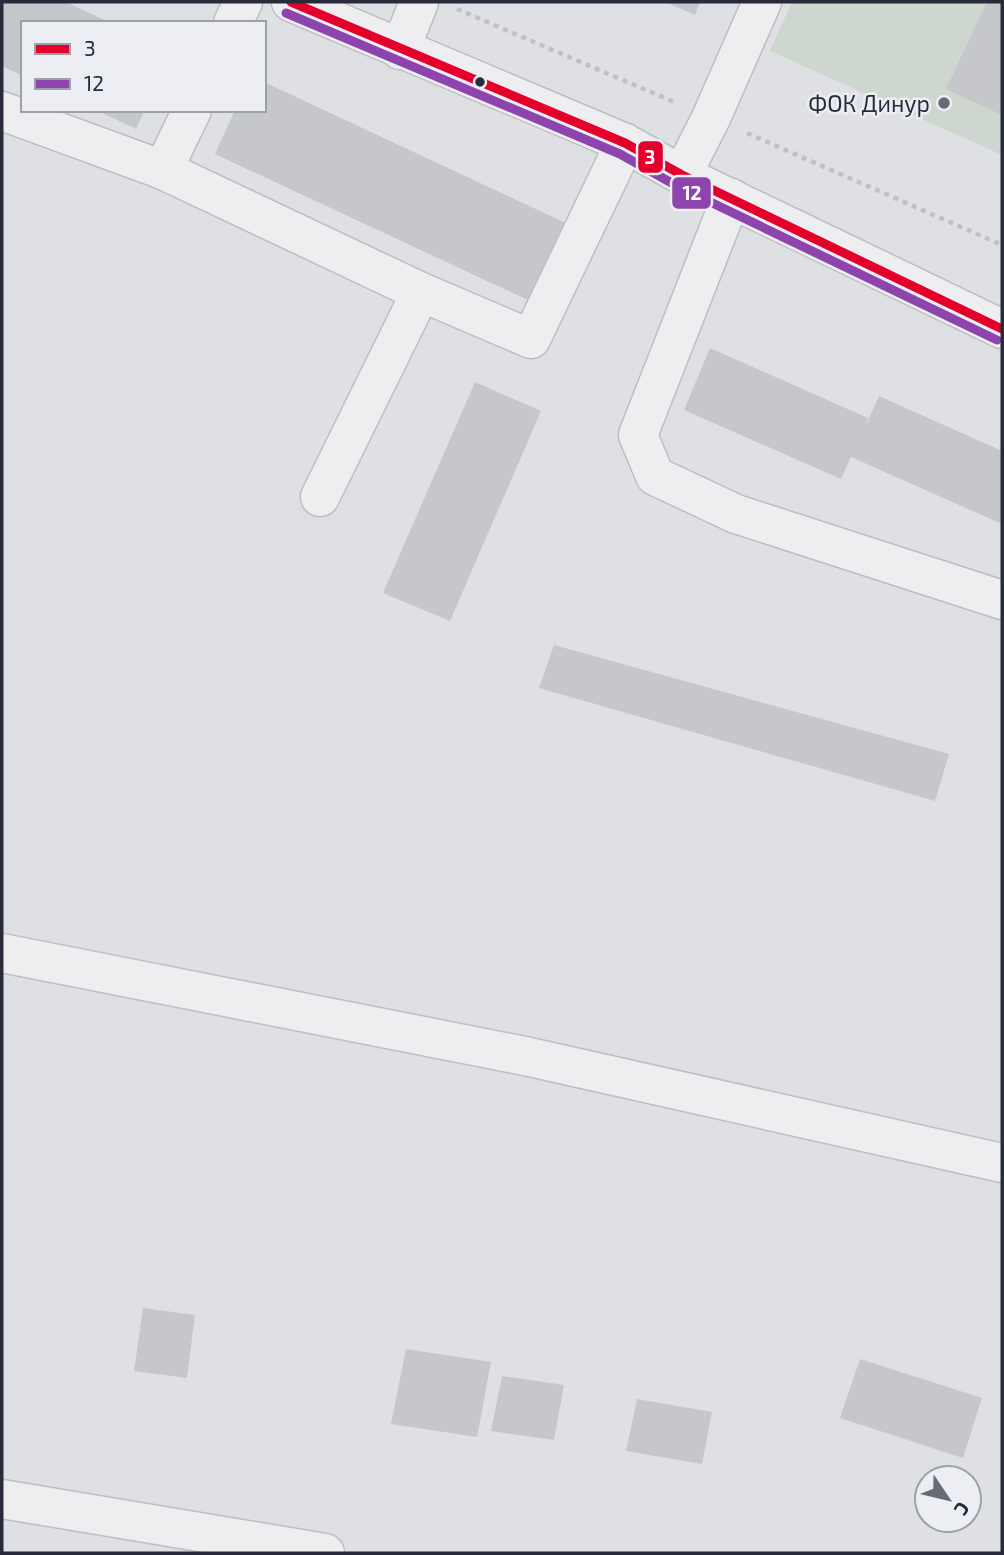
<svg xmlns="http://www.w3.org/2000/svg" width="1004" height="1555" font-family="'Exo 2',sans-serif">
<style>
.green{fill:#ced7cf}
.building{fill:#c5c7ca}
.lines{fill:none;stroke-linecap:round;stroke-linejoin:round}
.minor-casing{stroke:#bdbec1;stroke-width:41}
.path{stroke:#c0c1c6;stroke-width:4.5;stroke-dasharray:5 5;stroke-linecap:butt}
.minor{stroke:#eeeef0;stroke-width:38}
.bus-1-casing{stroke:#eceef3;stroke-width:14}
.bus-2-casing{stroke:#eceef3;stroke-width:14}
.bus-1{stroke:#e4002b;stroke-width:9}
.bus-2{stroke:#8e44ad;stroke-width:9}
.bus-dot{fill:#282c3a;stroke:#eceef3;stroke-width:2.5}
.poi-dot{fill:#686b75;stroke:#eceef3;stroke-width:2.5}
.labels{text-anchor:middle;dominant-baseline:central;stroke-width:5;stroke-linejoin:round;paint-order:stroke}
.poi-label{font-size:23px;fill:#282c3a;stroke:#eceef3;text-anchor:end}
.line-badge{stroke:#eceef3;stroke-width:2.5}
.badge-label{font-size:19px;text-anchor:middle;font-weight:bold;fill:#fff}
</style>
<rect width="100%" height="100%" fill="#dfe0e3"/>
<polygon class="green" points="792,2 1002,2 1002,155 770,51"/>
<g class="building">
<polygon points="2,2 66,2 111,23 23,23 23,76 2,66"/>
<polygon points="665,2 700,2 695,15"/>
<polygon points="987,2 1002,2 1002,115 946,89"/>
<polygon points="264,82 568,224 532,302 215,154 235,110 264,110"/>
<polygon points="96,110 145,110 136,129"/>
<polygon points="710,348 868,418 866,425 879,396 1002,451 1002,524 851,457 841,479 684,410"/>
<polygon points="475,382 541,411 450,621 383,593"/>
<polygon points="554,645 949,754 935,801 539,688"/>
<polygon points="143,1308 195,1315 187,1378 134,1371"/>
<polygon points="406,1349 491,1362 477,1437 391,1424"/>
<polygon points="860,1359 982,1398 963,1458 840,1418"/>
<polygon points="502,1376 564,1385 554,1440 491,1431"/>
<polygon points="637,1399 712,1412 702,1464 626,1451"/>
</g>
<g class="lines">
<g class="minor-casing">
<g id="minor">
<polyline points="291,2 625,143 682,175 1002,329"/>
<polyline points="233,23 243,2"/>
<polyline points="400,50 419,2"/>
<polyline points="2,111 163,170 421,292 320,497"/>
<polyline points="163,170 192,110"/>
<polyline points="682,175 711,118 762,2"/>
<polyline points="731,198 638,435 655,476 736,514 1002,600"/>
<polyline points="421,292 531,339 625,143"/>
<polyline points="2,953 525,1056 1002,1163"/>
<polyline points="2,1499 325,1553"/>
</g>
</g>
<g class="path">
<polyline points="457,9 674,102"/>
<polyline points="747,133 1002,245"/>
</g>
<use href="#minor" class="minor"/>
<g class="bus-1-casing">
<polyline id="bus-1" points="291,2 625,143 682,175 1002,329"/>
</g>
<g class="bus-2-casing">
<polyline id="bus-2" points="286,13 620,154 677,186 997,340"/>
</g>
<use href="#bus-1" class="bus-1"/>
<use href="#bus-2" class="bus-2"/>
</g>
<circle class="bus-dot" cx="480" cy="82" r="6"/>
<circle class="poi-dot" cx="944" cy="103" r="7"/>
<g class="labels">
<g class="poi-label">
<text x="930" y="103">ФОК Динур</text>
</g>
</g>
<g class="line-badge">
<rect x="637" y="140" width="27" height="34" rx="7" fill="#e4002b"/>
<rect x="671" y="176" width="41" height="34" rx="7" fill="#8e44ad"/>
</g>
<g class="badge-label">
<text x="650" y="164">3</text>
<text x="692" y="200">12</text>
</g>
<rect width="1004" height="1555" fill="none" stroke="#282c3a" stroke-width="7"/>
<rect x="21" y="21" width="245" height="91" fill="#eceef3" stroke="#9ea0a9" stroke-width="2"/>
<rect x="35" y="44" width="35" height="10" fill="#e4002b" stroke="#9ea0a9" stroke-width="2"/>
<text x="84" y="56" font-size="21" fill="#282c3a">3</text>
<rect x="35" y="79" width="35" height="10" fill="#8e44ad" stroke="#9ea0a9" stroke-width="2"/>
<text x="84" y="91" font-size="21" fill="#282c3a">12</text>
<g transform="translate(948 1499) rotate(125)"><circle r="33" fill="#eceef3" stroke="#9ea0a9" stroke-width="2"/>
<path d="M0-5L12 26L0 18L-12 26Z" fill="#686b75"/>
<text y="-10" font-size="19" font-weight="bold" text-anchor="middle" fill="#282c3a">С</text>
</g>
</svg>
